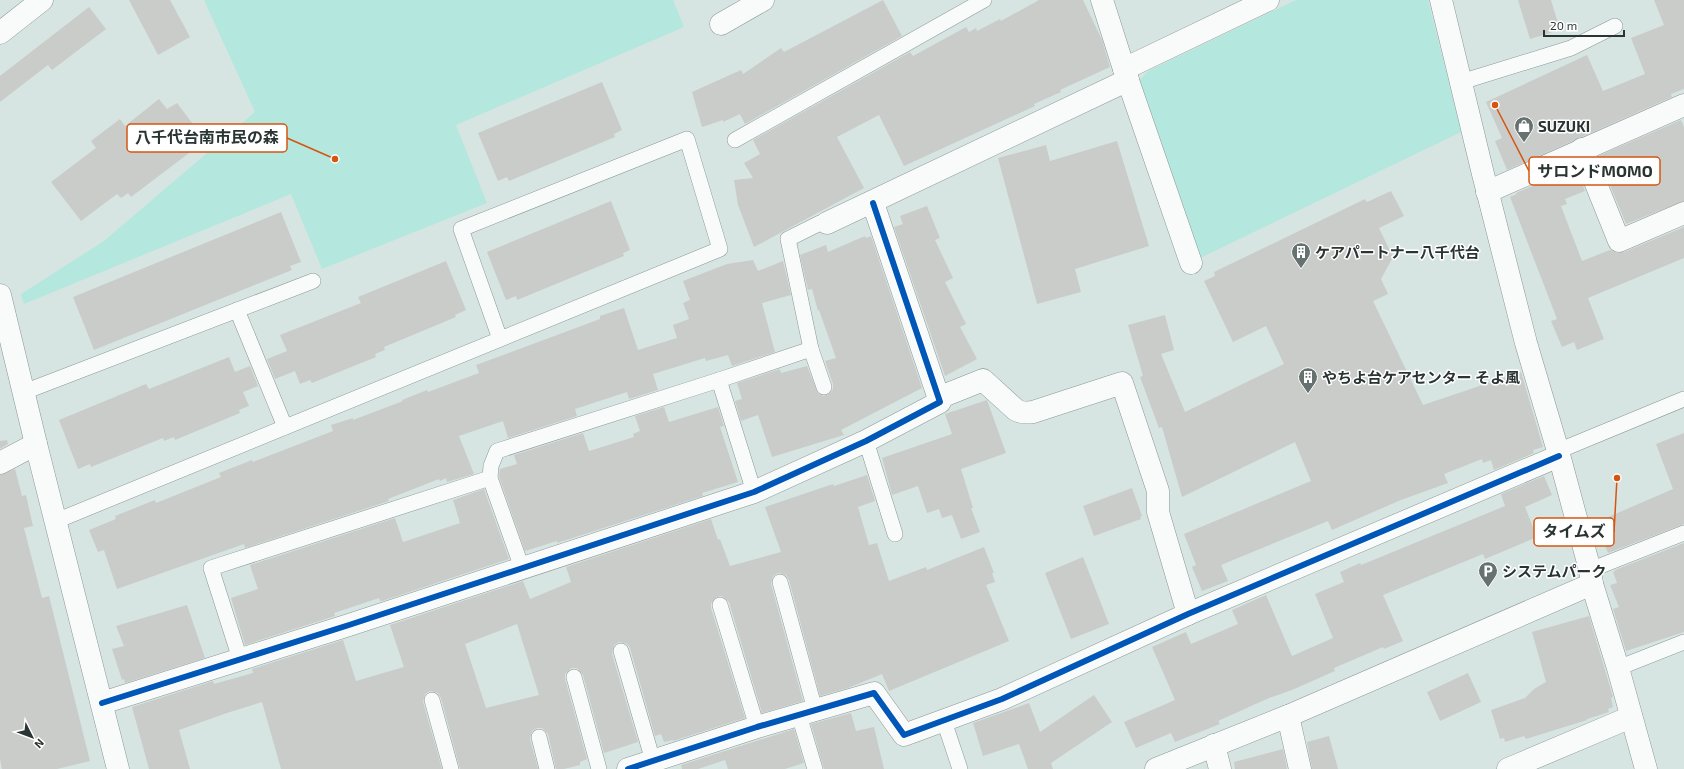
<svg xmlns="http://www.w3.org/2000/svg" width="1684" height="769" font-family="'Exo 2','Noto Sans JP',sans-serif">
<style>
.green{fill:#b4e7de}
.building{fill:#caccca;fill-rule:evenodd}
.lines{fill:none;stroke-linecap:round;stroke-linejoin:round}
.service-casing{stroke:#8c9896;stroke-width:16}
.minor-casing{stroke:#8c9896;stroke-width:23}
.tertiary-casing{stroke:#8c9896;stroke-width:23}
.service{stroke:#f9fbfb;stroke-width:15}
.minor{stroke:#f9fbfb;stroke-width:22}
.tertiary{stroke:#f9fbfb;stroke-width:22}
.cycleway-casing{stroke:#fff;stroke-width:8}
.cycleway{stroke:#0057b8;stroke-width:6}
.labels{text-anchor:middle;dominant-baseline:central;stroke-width:3;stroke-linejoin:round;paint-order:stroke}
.poi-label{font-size:15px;font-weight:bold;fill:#2a3432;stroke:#fff;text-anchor:start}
.leader{fill:none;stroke:#d55510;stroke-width:1.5}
.callout-dot{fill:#d55510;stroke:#fff;stroke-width:1.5}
.callout{fill:#fff;stroke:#d55510;stroke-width:1.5}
.callout-label{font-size:16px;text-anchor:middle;font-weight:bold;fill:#2a3432}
</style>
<rect width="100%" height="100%" fill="#d6e5e2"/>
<g class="green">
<polygon points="204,0 673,0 684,27 456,125 487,203 322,269 291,194 24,304 21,294 104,241 255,112"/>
<polygon points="1296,0 1428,0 1461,132 1200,258 1139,81 1148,71"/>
</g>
<g class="building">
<polygon points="129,0 170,0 190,37 158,55"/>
<polygon points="883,0 902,36 745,124 740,114 723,122 723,120 702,127 692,92 741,70 743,74 781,48 784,52"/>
<polygon points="1039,0 1083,0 1102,40 1110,67 1060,90 1061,92 1034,104 1035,106 904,166 879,115 837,137 864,188 754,247 738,205 734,180 753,178 744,163 760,154 753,140 910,52 913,56 966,27 969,32 976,28 977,31 1000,19 1001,21"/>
<polygon points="1518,0 1551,0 1560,30 1530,39"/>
<polygon points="1654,0 1684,0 1684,89 1671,94 1672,97 1507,170 1495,141 1502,138 1486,102 1587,55 1603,91 1645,74 1631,38 1664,25"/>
<polygon points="89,7 106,29 52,70 48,65 0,102 0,76"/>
<polygon points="602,82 622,130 614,134 615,137 509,181 507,177 498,181 478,133"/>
<polygon points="159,99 167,109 177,103 202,136 190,146 193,150 131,197 128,193 121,198 117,194 81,221 51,182 96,148 91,141 120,119 125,126"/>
<polygon points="1681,120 1684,127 1684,201 1626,224 1598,156"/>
<polygon points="1117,141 1149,246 1075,269 1081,292 1037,304 998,158 1046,145 1050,161"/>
<polygon points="1576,167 1585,191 1565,199 1567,204 1561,206 1582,261 1610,250 1617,253 1624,252 1684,227 1684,258 1588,298 1604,339 1577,350 1574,342 1562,347 1551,321 1557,319 1510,197 1517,194 1516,193"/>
<polygon points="1391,191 1404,216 1379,228 1392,255 1392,259 1381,279 1388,294 1373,301 1423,405 1521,372 1543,447 1533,450 1534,453 1494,470 1491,460 1483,463 1482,459 1444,474 1448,483 1401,500 1332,530 1328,521 1221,565 1228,581 1202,591 1192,567 1196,565 1184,534 1311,481 1295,442 1182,497 1162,427 1159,428 1140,377 1143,376 1128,325 1165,315 1174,350 1161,354 1185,412 1284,364 1266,326 1233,342 1204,281 1215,276 1214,272 1365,199 1367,202"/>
<polygon points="611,201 630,250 623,253 624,256 517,300 516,296 506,300 487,252"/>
<polygon points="927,206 940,238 935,240 953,278 945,282 966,324 960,327 977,359 945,376 894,227 903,224 900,216"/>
<polygon points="281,212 301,262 290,266 292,270 94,350 73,297"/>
<polygon points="865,236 866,238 871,236 922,388 841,430 844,435 772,457 758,415 741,421 735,401 742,399 737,383 780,369 781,373 807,366 818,393 823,396 830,393 833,389 833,384 825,361 836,358 819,310 818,311 812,289 808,290 800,255 826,245 828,252"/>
<polygon points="753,260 758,271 783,261 791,295 762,303 775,352 732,366 728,355 706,361 705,358 653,374 658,390 629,399 627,392 575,409 577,416 508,438 503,421 459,436 474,474 447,482 446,478 440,481 439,479 388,499 389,501 245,548 244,544 117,589 104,550 98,552 89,530 116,519 115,516 155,500 156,503 221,477 219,473 252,460 253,462 333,431 331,425 353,418 353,420 403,401 402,400 427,390 428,392 479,373 476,365 600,319 600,316 624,308 638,350 677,338 673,325 689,319 683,303 690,300 683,281 727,264"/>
<polygon points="446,261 466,310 455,315 456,317 384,347 385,350 375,354 376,357 312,383 310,380 300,384 295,371 275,379 267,359 287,351 280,335 361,303 358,297"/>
<polygon points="229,357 235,372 250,366 258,386 243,392 249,406 239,410 240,413 175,440 174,437 164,441 163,438 91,467 90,464 78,469 59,420 146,384 149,389"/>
<polygon points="987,400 1006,453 961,469 973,508 971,508 980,532 961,539 952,515 942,518 939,509 927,513 918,486 892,495 882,458 952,434 945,414"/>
<polygon points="664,407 669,422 718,407 724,426 720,427 738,482 702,493 703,496 557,543 557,541 525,551 499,477 500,469 517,464 514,455 583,433 589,451 634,437 633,434 640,431 635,416"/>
<polygon points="1684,433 1684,524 1608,553 1598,528 1601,527 1599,521 1673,489 1656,444"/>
<polygon points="7,440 8,444 0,449 0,441"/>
<polygon points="15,469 22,496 26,495 33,526 24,528 42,598 49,596 90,761 57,769 2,769 0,759 0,475"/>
<path d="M867,475L875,501L858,507L869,545L877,543L889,581L926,567L927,570L984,547L994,573H992L995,582L986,585L1009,641L889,691L882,674L848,688L820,696L789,580L786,575L778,573L773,576L771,584L803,701L762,713L729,602L722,596L717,597L711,603V608L745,718L673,741V740L664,742L661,734L655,736L630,648L627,644L619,642L614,645L612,654L638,742L604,753L583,675L577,668H571L565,674V679L587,759L580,762V765L564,769H556L548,734L542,728H537L532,731L530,739L538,769H460L441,698L438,693L430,691L425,694L423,702L442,769H281L262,702L227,713L179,730L190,769H149L132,707L213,681L214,684L253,673L252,669L343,640L356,681L404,667L390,625L523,581L530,599L571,582L566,567L711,519L718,540L720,539L730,566L781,552L765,507L833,484L834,486ZM517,624L539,695L486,708L465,644Z"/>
<polygon points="1544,476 1552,495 1525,507 1537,537 1485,559 1483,554 1383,595 1403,641 1384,649 1383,647 1334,668 1335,671 1292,690 1269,698 1218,721 1220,724 1175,742 1171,733 1136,748 1124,722 1175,700 1152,647 1186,632 1191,644 1238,624 1232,610 1266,595 1292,656 1333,638 1315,594 1344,582 1340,572 1360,563 1361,565 1505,506 1501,494"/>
<polygon points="1132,488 1142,516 1140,517 1141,519 1094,536 1083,506"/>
<polygon points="484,489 509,559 382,601 380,601 379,598 334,613 335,616 245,645 231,598 258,589 250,565 395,518 403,542 460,523 453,500"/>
<polygon points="1684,543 1684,632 1626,651 1613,609 1619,607 1610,585 1617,583 1613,572 1615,571 1615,570"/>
<polygon points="1083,557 1109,624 1071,639 1045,573"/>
<polygon points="187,605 205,658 125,683 124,679 122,680 112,649 124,646 116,626"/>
<polygon points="1589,616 1613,697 1611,698 1613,707 1608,709 1609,712 1587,719 1587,720 1526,739 1524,736 1505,742 1504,738 1500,739 1491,710 1525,698 1534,689 1546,682 1532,632"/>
<polygon points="1468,673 1481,702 1440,721 1427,692"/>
<polygon points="1094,695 1112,722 1051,763 1053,769 1028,769 1019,744 983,756 973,723 1029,703 1040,732"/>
<polygon points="851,713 856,731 874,727 884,769 824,769 811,724"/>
<polygon points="794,729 804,763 785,769 728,769 725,760 698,769 682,769 681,765"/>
<polygon points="1329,736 1338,769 1312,769 1307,742"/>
<polygon points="1283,749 1287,769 1235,769 1234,762"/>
</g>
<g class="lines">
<g class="service-casing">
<g id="service">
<polyline points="1461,82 1571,48 1615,26"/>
<polyline points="735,140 984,0"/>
<polyline points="237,310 285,427"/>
<polyline points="719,380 754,492"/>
<polyline points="824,387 811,349 788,239 820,223 827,223"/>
<polyline points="24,392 313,281"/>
<polyline points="866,441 895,534"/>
<polyline points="1558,451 1684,399"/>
<polyline points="56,521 720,249 687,139 461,229 500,339"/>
<polyline points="522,568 490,478 491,466 497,451 719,380 811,349"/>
<polyline points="1590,570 1684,533"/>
<polyline points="780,582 815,710"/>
<polyline points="720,605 757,727"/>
<polyline points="621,651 653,761"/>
<polyline points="240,659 211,568 490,478"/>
<polyline points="1618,668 1684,642"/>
<polyline points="574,677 599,769"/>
<polyline points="432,700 451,769"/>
<polyline points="799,715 815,769"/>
<polyline points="944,721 960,769"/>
<polyline points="539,737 547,769"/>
</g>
</g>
<g class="minor-casing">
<g id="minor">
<polyline points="1102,0 1124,69 1191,263"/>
<polyline points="1441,0 1483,174 1526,343 1558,451 1590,570 1592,584 1618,668 1646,769"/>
<polyline points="721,24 763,0"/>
<polyline points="1124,69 1268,0"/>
<polyline points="1582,149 1619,241 1684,213"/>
<polyline points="1487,192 1684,105"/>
<polyline points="827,223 1128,80"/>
<polyline points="0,295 36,444 0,463"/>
<path d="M938,398L983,380L1016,410C1021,413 1026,413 1033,412L1122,383L1158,491V512L1188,614"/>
<polyline points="102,703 349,625 754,492 866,441 940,402 873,203"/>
<polyline points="1288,716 1300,769"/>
<polyline points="1214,745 1220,769"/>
<polyline points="628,769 757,727 874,693 904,735 1002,699 1188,614 1559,456"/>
<polyline points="1156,769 1288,716 1592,584"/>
<polyline points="1508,769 1631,717"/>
</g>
</g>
<g class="tertiary-casing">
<g id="tertiary">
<polyline points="0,33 42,0"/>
<polyline points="36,444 118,769"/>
</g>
</g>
<use href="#service" class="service"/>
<use href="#minor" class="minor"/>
<use href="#tertiary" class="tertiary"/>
<g class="cycleway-casing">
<g id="cycleway">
<polyline points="102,703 349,625 754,492 866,441 940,402 873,203"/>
<polyline points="628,769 757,727 874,693 904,735 1002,699 1188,614 1559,456"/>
</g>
</g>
<use href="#cycleway" class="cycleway"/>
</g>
<defs>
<g id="shop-pin" transform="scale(1)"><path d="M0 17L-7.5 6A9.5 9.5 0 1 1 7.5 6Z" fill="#667270" stroke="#fff"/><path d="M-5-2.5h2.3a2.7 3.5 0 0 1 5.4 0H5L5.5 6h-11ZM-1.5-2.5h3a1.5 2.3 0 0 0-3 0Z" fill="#fff"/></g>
<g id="building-pin" transform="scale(1)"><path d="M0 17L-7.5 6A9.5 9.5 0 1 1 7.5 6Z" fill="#667270" stroke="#fff"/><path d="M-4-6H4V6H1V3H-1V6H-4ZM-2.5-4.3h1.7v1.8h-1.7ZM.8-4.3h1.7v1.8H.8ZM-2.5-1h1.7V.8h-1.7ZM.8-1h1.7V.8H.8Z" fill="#fff"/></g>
<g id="parking-pin" transform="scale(1)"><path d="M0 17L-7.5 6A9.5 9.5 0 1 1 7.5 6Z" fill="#667270" stroke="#fff"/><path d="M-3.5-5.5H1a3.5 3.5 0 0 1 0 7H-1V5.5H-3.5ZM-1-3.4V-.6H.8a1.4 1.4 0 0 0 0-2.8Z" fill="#fff"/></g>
</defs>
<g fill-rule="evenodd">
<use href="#shop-pin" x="1524" y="126"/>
<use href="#building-pin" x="1301" y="252"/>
<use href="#building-pin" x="1308" y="377"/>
<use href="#parking-pin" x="1488" y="571"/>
</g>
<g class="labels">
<g class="poi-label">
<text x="1538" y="126">SUZUKI</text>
<text x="1315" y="252">ケアパートナー八千代台</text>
<text x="1322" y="377">やちよ台ケアセンター そよ風</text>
<text x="1502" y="571">システムパーク</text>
</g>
</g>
<path class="leader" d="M335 159L287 138M1495 105L1529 171M1617 478L1614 532"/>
<g class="callout-dot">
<circle cx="335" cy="159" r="4"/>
<circle cx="1495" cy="105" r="4"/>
<circle cx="1617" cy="478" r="4"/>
</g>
<g class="callout">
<rect x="127" y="124" width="160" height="28" rx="4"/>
<rect x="1529" y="157" width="131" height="28" rx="4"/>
<rect x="1534" y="518" width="80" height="28" rx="4"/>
</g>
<g class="callout-label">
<text x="207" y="143">八千代台南市民の森</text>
<text x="1595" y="177">サロンドMOMO</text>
<text x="1574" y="537">タイムズ</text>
</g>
<g transform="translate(32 737) rotate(132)" stroke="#ffffff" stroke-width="3" paint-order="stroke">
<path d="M0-3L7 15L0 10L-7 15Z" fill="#2a3432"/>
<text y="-6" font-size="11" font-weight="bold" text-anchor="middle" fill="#2a3432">N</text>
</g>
<path d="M1544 30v6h80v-6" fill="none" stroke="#2a3432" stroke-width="2"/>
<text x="1550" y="30" font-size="12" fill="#2a3432" stroke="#ffffff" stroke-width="3" paint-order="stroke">20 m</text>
</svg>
